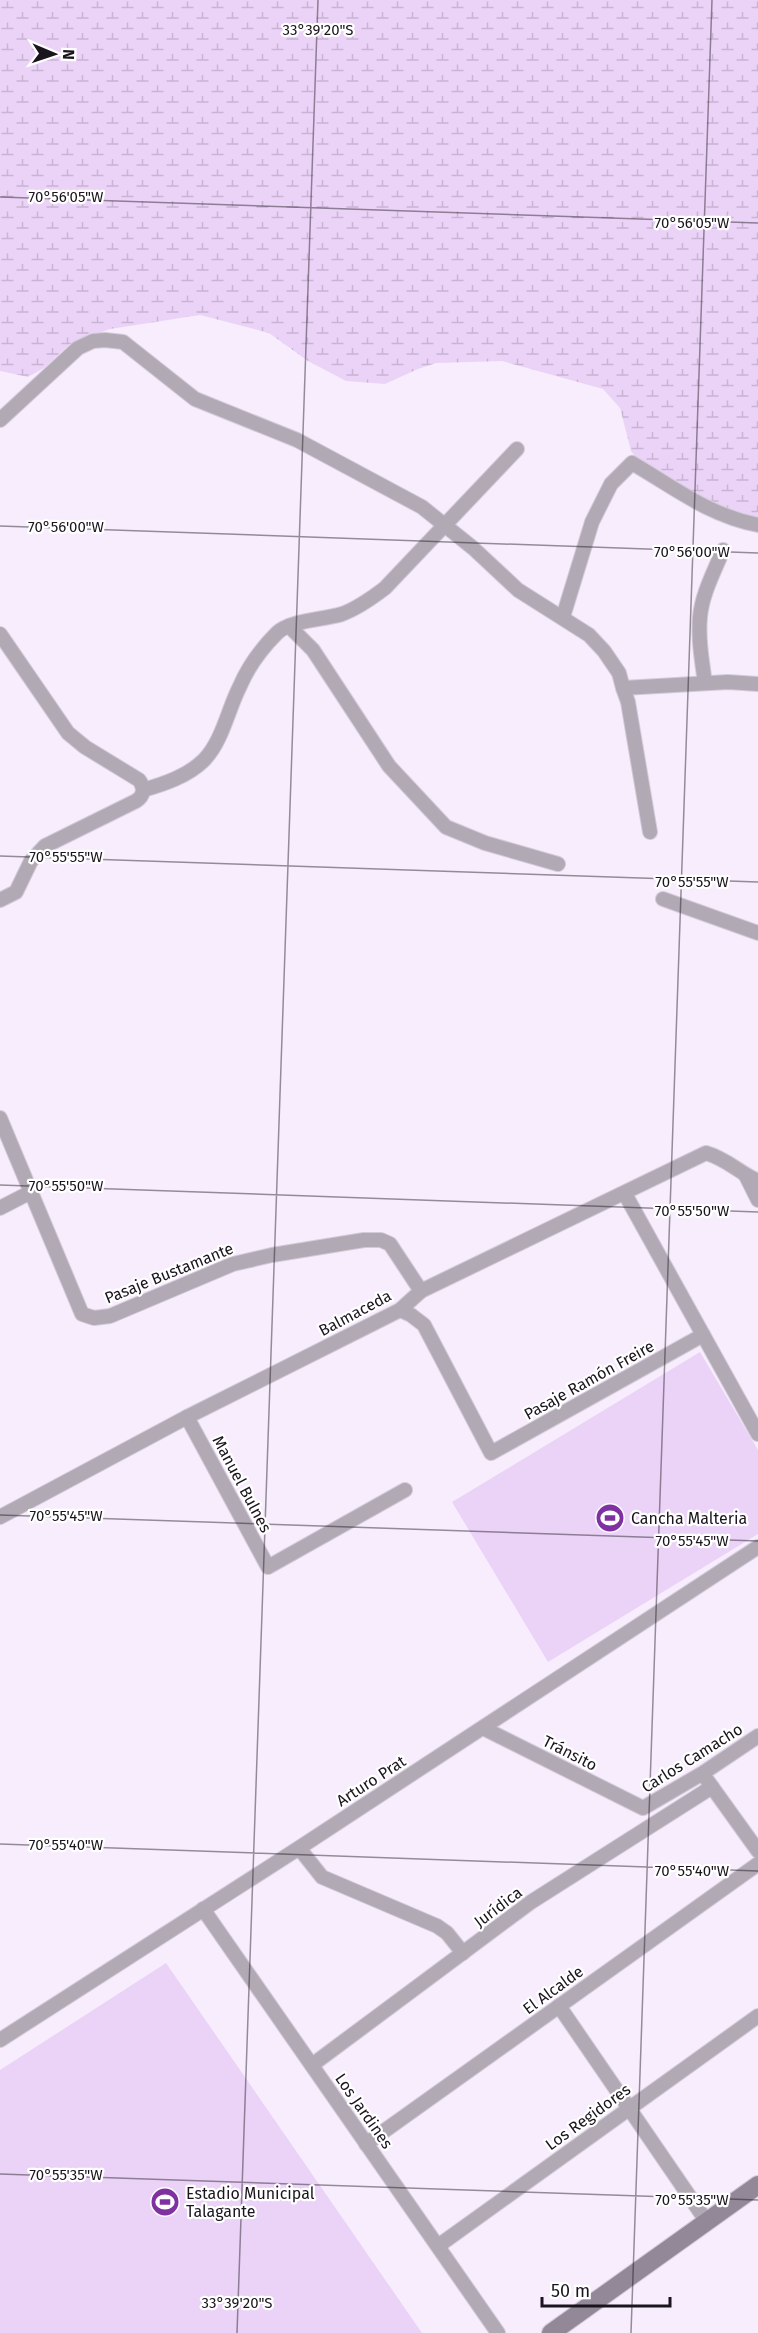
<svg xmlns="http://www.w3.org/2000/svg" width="758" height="2333" font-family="'Fira Sans',sans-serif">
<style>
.wetland{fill:url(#wetland-marsh)}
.pitch{fill:#ebd3f7}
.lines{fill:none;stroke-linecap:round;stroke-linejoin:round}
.street-casing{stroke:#d4cad9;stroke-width:16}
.secondary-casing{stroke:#d4cad9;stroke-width:20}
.street{stroke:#b1aab5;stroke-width:14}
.secondary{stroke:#928898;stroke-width:18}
.ticks{fill:none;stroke:#1a141d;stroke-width:1.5;stroke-opacity:0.45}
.labels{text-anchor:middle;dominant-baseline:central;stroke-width:4.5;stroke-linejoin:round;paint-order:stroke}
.street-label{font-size:16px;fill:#1a141d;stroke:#fff}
.poi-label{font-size:16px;fill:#1a141d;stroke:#fff;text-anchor:start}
.ticks-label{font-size:15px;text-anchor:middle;fill:#1a141d;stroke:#fff;stroke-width:4.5;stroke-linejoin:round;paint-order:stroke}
</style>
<defs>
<pattern id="wetland-marsh" width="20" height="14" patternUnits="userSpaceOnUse" patternTransform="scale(1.5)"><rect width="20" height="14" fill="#ebd3f7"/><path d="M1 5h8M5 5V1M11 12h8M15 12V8" fill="none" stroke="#c9b4d3"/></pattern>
</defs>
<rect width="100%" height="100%" fill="#f7edfd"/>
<polygon class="wetland" points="0,0 758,0 758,526 652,478 631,451 620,408 603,389 502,361 436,363 418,369 385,384 346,381 308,361 269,333 200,315 110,329 70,344 44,368 28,377 0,371"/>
<g class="pitch">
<polygon points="700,1352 758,1450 758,1534 548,1662 452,1502"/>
<polygon points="166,1963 422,2333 0,2333 0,2070"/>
</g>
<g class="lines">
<g class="street-casing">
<g id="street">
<polyline points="0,420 78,348 93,341 105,340 123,342 195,399 297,440 422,507 473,548 518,590 589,635 604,651 619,673 623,688 628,702 650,832"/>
<path d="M563,617L592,522L611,484L632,463C675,488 708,515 758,525"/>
<polyline points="289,626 313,650 389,766 446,827 485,843 558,864"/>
<path d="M0,634L68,733L85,747L139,780C145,788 144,796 136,801L45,846L31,861L16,892L0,900"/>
<path d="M705,683C702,661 698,639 700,617C702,594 714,572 723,550"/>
<polyline points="623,688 728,682 758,684"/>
<path d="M143,790C164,784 188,776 204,760C223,740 228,709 240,686C248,667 262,648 277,633C290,620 323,620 342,614C358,608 372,598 385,588L517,449"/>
<polyline points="663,899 758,933"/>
<polyline points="0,1118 82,1314 94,1318 110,1316 233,1264 272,1255 364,1240 381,1240 390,1244 421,1291"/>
<polyline points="746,1176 758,1200"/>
<polyline points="625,1194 758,1434"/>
<polyline points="0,1208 31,1192"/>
<polyline points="400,1310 411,1315 424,1325 491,1453 703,1335"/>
<polyline points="187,1417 268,1567 405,1490"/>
<path d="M0,1517L187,1417L400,1310L421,1291L706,1153C727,1159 738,1172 758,1181"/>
<polyline points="483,1728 643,1808 703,1773 758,1736"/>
<polyline points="707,1780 758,1851"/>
<polyline points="299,1848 322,1877 437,1926 447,1933 463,1953"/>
<polyline points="203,1909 498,2333"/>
<polyline points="559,2006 707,2222"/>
<polyline points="0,2040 299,1848 758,1547"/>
<polyline points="312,2065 531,1902 712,1787"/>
<polyline points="366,2144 758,1864"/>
<polyline points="438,2246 758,2016"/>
</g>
</g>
<g class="secondary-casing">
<polyline id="secondary" points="551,2333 758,2185"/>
</g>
<use href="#street" class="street"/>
<use href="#secondary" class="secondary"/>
</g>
<path class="ticks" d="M0,197L758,223M0,526L758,553M0,856L758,882M0,1185L758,1212M0,1515L758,1541M0,1844L758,1871M0,2174L758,2200M237,2333L318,0M631,2333L712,0"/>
<defs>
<g id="stadium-disc" transform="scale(1.5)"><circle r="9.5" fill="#8031a1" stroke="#fff"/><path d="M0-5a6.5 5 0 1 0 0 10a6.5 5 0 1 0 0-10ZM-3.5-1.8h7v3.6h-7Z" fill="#fff"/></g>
</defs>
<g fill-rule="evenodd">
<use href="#stadium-disc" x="610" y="1518"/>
<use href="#stadium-disc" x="165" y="2202"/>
</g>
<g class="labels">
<g class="street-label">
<text transform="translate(169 1273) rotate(-22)">Pasaje Bustamante</text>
<text transform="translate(355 1313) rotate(-28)">Balmaceda</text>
<text transform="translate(589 1380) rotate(-29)">Pasaje Ramón Freire</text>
<text transform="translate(242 1484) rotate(62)">Manuel Bulnes</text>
<text transform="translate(570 1753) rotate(27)">Tránsito</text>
<text transform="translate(692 1758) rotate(-32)">Carlos Camacho</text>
<text transform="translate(371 1781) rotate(-33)">Arturo Prat</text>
<text transform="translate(498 1907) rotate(-37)">Jurídica</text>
<text transform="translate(553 1990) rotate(-36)">El Alcalde</text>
<text transform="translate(364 2111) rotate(55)">Los Jardines</text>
<text transform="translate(588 2117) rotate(-36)">Los Regidores</text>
</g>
<g class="poi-label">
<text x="631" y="1518">Cancha Malteria</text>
<text x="186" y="2193">Estadio Municipal<tspan x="186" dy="18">Talagante</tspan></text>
</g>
</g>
<g class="ticks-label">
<text x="318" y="35">33°39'20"S</text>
<text x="66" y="202">70°56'05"W</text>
<text x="692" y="228">70°56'05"W</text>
<text x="66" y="532">70°56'00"W</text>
<text x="692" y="557">70°56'00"W</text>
<text x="66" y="862">70°55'55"W</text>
<text x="692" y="887">70°55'55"W</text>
<text x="66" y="1191">70°55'50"W</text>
<text x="692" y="1216">70°55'50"W</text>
<text x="66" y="1521">70°55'45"W</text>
<text x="692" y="1546">70°55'45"W</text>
<text x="66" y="1850">70°55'40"W</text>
<text x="692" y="1876">70°55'40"W</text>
<text x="66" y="2180">70°55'35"W</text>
<text x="692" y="2205">70°55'35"W</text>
<text x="237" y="2308">33°39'20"S</text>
</g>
<g transform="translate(54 54) rotate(92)" stroke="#ffffff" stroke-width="4.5" paint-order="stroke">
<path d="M0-4.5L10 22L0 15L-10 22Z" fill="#1a141d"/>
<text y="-9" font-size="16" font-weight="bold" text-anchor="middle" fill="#1a141d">N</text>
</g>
<path d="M542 2297v9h128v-9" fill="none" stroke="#1a141d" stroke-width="3"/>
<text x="551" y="2297" font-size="18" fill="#1a141d" stroke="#ffffff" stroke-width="4.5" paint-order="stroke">50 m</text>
</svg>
